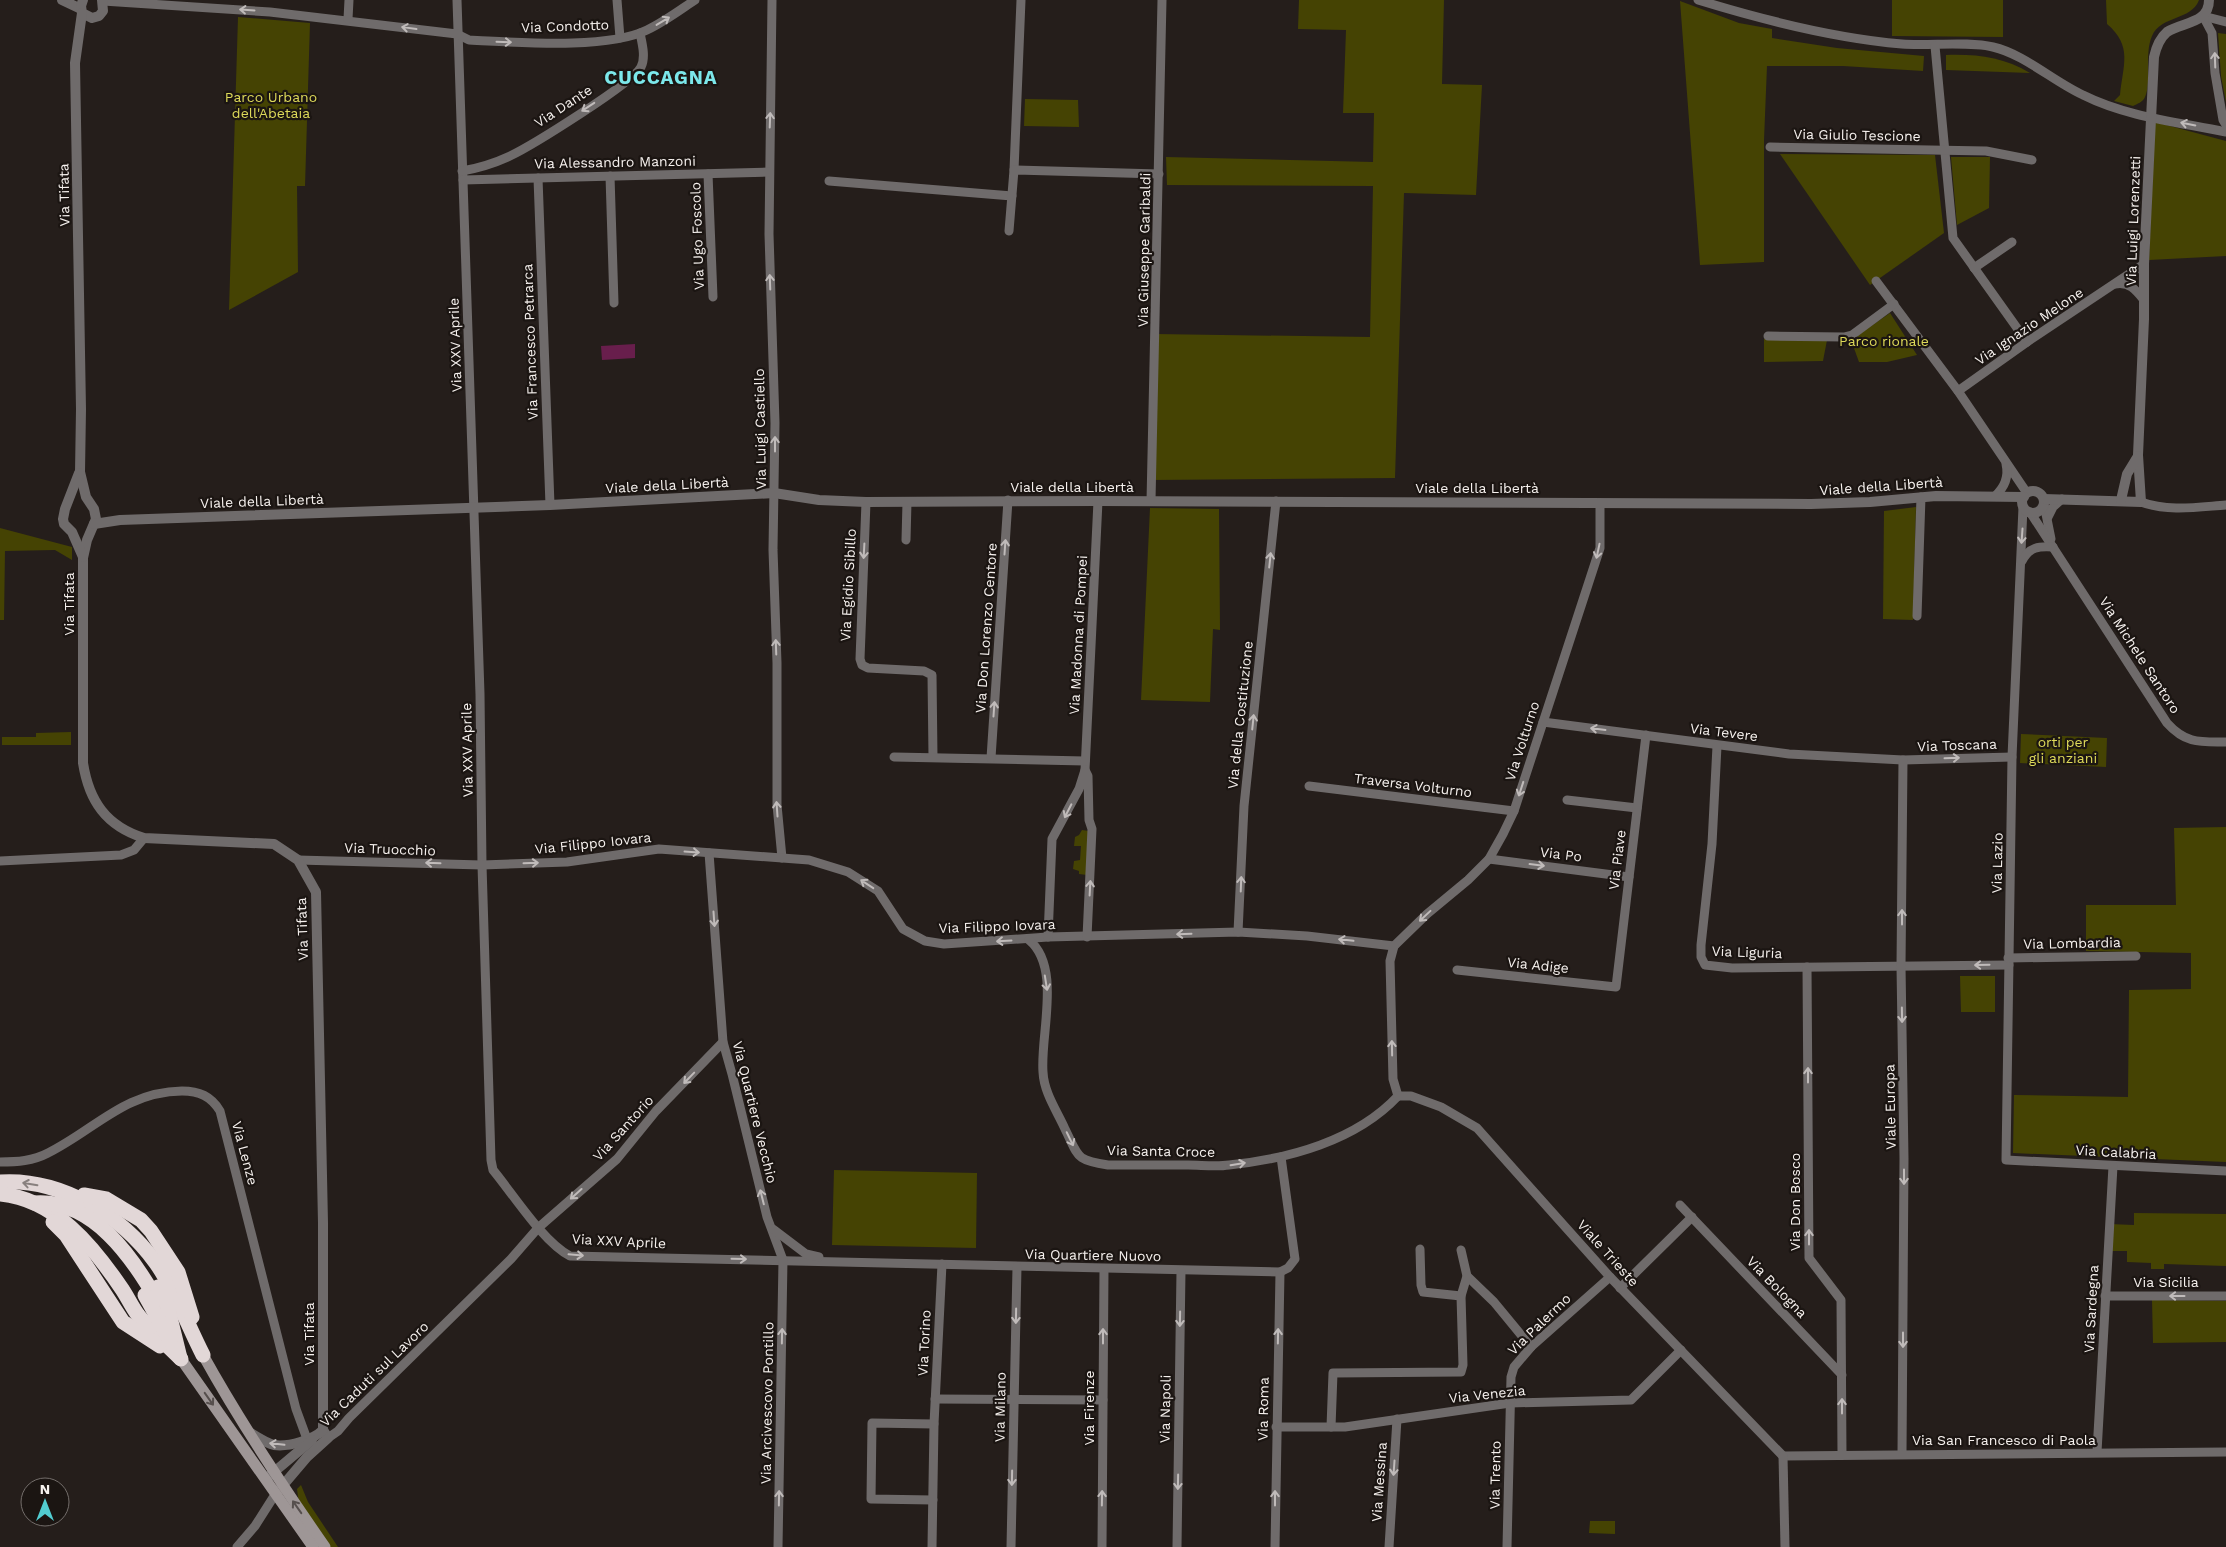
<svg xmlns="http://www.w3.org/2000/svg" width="2226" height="1547" font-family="'Work Sans',sans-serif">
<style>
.green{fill:#454303}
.water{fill:#681e4c}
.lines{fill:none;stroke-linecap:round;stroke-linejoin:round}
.minor{stroke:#6f6b6b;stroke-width:9}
.tertiary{stroke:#6f6b6b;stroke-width:10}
.secondary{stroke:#9e9696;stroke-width:11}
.motorway{stroke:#e2d7d7;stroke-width:15}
.oneway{stroke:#c0bbba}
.oneway2{stroke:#88807e}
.oneway3{stroke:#564f4d}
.labels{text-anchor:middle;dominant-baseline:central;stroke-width:4.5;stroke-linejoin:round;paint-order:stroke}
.street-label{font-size:14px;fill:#f6f1ee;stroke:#1b1512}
.park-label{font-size:14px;fill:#ddd959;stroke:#1b1512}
.district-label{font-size:19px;font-weight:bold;letter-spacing:1px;fill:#7ce8eb;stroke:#1b1512}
</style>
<rect width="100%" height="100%" fill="#251e1b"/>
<g class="green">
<polygon points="1299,0 1444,0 1442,84 1482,85 1476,195 1404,193 1395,478 1151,480 1155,334 1370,337 1373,186 1167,185 1166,157 1373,162 1374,113 1343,113 1346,30 1298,29"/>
<polygon points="1892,0 2003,0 2003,37 1892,36"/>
<path d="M2106,0H2199C2191,21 2161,15 2152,36C2144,54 2152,83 2145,97C2143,102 2137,104 2133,106L2114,101L2120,95C2123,65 2133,46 2107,24Z"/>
<polygon points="1680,1 1739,23 1772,29 1772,38 1837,48 1924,56 1923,71 1843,66 1767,66 1764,140 1764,262 1700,265"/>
<polygon points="238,17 310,23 305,186 297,186 298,272 229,310"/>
<polygon points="2218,33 2226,34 2226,102 2221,76"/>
<path d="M1946,55C1977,54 2003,57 2030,73L1946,70Z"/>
<polygon points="1025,99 1078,100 1079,127 1024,126"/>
<polygon points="2155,122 2226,141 2226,256 2149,260"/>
<polygon points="1780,154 1935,155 1944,233 1870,285"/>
<polygon points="1951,157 1990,157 1989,208 1957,225"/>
<polygon points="1890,313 1917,355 1887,362 1859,362 1851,340"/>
<polygon points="1764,339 1827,340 1823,361 1764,362"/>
<polygon points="1916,507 1913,620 1883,619 1884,511"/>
<polygon points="1150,508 1219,509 1220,630 1213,629 1210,702 1141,700"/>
<polygon points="0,528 72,547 72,560 55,550 5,551 4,620 0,620"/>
<polygon points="71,732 71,745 2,745 2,737 36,737 36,733"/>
<polygon points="2021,734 2107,738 2106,767 2020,763"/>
<polygon points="2226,827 2226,1162 2013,1153 2014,1095 2128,1097 2129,990 2191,989 2191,953 2086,951 2086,905 2176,905 2174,828"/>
<polygon points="1082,830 1089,831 1087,875 1079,874 1079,871 1073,869 1074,861 1080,860 1081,846 1074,846 1075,837 1079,835"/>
<polygon points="1960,976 1995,976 1995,1012 1961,1012"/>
<polygon points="834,1170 977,1173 976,1248 832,1245"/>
<polygon points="2134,1213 2226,1214 2226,1266 2164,1264 2164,1269 2151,1269 2151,1263 2127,1262 2127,1251 2108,1251 2109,1224 2134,1225"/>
<polygon points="2152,1300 2226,1301 2226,1342 2153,1343"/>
<polygon points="301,1485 308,1502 338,1547 330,1547 299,1504 297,1489"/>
<polygon points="1590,1521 1615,1521 1615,1534 1589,1533"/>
</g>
<polygon class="water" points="635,344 635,358 602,360 601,346"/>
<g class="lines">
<g class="minor">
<path d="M457,0L480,694L482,865L491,1160L493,1170C513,1194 543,1242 570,1256L1280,1272L1288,1268L1295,1259L1281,1157"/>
<polyline points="617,0 620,38"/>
<polyline points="772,0 769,234 775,423 773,550 777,663 777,805 782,858"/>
<path d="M1698,0C1763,20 1833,38 1902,44C1929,46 1968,41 1993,47C2024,54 2054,82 2083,95C2127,117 2178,122 2226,132"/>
<path d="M103,1L270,12L457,34L469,40C515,42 606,50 647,30C664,22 680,10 695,0"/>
<polyline points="2203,16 2212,33 2215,73 2223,120 2226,125"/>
<polyline points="2203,16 2226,22"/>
<polyline points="348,19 349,0"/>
<polyline points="1935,46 1953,238 2027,342"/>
<polyline points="1770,147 1986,151 2032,160"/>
<polyline points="1014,170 1021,0"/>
<path d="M462,171C479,168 495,163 510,156C531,146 633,83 641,67C646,57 642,43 640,33"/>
<polyline points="708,174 713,297"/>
<polyline points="610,176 614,303"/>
<polyline points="538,178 550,505"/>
<polyline points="463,180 769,172"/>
<polyline points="829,181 1012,196"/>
<polyline points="1009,231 1014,170 1159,174"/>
<polyline points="1974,268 2012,242"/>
<polyline points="1876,281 1958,391 2027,493"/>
<path d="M2115,284C2129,281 2136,290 2144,300"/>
<polyline points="1768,336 1844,337 1852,335 1894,304"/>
<polyline points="1958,391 2027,342 2144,264"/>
<path d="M1995,496C2005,487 2009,477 2006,464"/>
<polyline points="1151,501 1162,0"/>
<polyline points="866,502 860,659 862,665 868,668 924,671 932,675 933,757"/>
<path d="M2141,502C2168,512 2198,507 2226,505"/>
<polyline points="2044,504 2051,539"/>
<polyline points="2023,507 2012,757 2006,1160 2226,1171"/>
<path d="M2030,512L2167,723C2186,744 2200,742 2226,742"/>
<polyline points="2048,517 2053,507 2062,499"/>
<polyline points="906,540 907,502"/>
<path d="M2022,561C2029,547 2039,546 2053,547"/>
<polyline points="1917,616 1921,497"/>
<polyline points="1543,722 1789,754 1903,760 2012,757"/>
<polyline points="1717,746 1712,844 1701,945 1701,957 1705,965 1732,968 2009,965"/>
<polyline points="894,757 1085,761"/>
<polyline points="991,758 1008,500"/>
<polyline points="1085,770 1098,501"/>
<polyline points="1309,786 1514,811"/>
<polyline points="1567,800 1637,808"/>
<polyline points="709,853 723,1042 732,1074 767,1217 783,1260 778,1547"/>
<polyline points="1489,859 1629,877"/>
<polyline points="298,860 482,865 567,862 659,849 809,860 848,872 878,891 903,929 925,941 944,944 1048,937 1238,932 1307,936 1394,946"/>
<polyline points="0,861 121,855 134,850 144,838"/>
<polyline points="1238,932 1244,806 1276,501"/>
<polyline points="1048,937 1052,839 1079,789 1085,770 1088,776 1089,820 1092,829 1087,937"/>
<path d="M1029,940C1062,967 1040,1035 1043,1072C1044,1093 1057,1111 1065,1129C1079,1157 1075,1160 1108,1165C1134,1165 1161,1165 1188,1165C1201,1165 1216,1167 1229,1165C1288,1159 1356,1141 1398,1096"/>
<polyline points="1394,946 1427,914 1468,880 1489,859 1503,834 1514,811 1600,548 1600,503"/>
<polyline points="1394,946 1390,961 1393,1079 1398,1096"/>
<polyline points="2008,958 2136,956"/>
<polyline points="1807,967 1809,1258 1841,1300 1842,1455"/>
<polyline points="1457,970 1616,987 1646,735"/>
<polyline points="1398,1096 1411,1096 1441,1107 1477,1128 1610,1277 1783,1456"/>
<path d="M0,1162C17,1162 33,1161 48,1153C96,1129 124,1092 182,1091C199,1091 211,1096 220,1111L296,1409L307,1439"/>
<polyline points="1680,1205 1842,1375"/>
<polyline points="773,1229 806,1254 819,1257"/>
<polyline points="1420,1249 1421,1285 1423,1292 1461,1296"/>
<polyline points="1467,1276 1494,1302 1531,1347"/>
<polyline points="1620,1288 1692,1217"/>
<polyline points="2105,1296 2226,1296"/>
<polyline points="935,1399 1103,1400"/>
<polyline points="1276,1427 1345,1427 1510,1403 1631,1400 1681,1350"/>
<polyline points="1331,1427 1333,1373 1461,1372 1463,1365 1461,1296 1467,1276 1461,1250"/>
<polyline points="328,1438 338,1431 349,1418 511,1259 538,1228 617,1159 656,1111 723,1042"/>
<polyline points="2097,1452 2113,1166"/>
<polyline points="1902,1454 1904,1158 1901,966 1903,760"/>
<polyline points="1783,1456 2226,1452"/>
<polyline points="1783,1456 1785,1547"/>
<polyline points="933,1500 871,1499 872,1423 934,1424"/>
<polyline points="237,1547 255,1526 276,1493"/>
<polyline points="932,1547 934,1424 942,1264"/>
<polyline points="1011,1547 1017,1267"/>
<polyline points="1102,1547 1104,1269"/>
<polyline points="1177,1547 1181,1271"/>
<polyline points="1275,1547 1280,1272"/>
<polyline points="1389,1547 1397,1419"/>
<polyline points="1507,1547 1511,1377 1514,1367 1531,1347 1610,1277"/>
</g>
<g class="tertiary">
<polyline points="62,0 81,9"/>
<polyline points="83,0 81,6 82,13 92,18 99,16 103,11 102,0"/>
<path d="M82,13L75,63L81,409L80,472L86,497L94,509L96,519L87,540L83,558V763C89,801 106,826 144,838L274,844L298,860L316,892L323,1223V1430L328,1438L307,1457L279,1490"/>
<polyline points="79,473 65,509 63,519 64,524 72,532 83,557"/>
<circle cx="2033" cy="502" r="11"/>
<path d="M2044,499L2141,502L2138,455L2144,319V264L2154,57C2156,48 2160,38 2167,32C2182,22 2209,24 2209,0"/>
<polyline points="2121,500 2127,474 2138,456"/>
<polyline points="94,524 120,520 550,505 774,493 819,500 866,502 1098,501 1811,504 1870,502 1936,496 2024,497"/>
<path d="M249,1432C257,1437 266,1443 274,1445C289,1447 313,1440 323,1430"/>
<polyline points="268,1477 312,1440"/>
</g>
<g class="secondary">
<path d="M203,1355C240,1422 282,1485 325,1547"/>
<polyline points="181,1359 313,1547"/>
</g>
<g class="motorway">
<path d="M0,1182C61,1178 121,1215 156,1263C175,1290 188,1326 203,1355"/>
<path d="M0,1194C55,1199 93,1246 122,1289C128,1298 132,1307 138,1315C151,1331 167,1345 181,1359"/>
<polyline points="84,1195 106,1199 141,1220 151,1231 178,1272 192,1317"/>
<path d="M35,1203C93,1199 133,1258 158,1302"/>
<polyline points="53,1222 66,1235 123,1322 160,1346"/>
<polyline points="158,1287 166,1301 180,1358"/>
<polyline points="145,1295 170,1340"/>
</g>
</g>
<defs><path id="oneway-shaft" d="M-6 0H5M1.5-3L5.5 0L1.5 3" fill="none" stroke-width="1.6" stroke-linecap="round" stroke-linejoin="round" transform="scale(1.25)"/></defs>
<g class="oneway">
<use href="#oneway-shaft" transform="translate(247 10) rotate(-176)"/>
<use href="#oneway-shaft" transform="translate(663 21) rotate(-31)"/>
<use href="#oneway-shaft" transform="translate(409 28) rotate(-172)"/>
<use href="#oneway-shaft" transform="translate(504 42) rotate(2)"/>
<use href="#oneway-shaft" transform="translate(2215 60) rotate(-92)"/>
<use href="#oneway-shaft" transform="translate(588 107) rotate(147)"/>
<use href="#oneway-shaft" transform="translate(770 120) rotate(-88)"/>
<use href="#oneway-shaft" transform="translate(2188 124) rotate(-169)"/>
<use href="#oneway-shaft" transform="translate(770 282) rotate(-92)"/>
<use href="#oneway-shaft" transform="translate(775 444) rotate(-90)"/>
<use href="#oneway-shaft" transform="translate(2022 536) rotate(94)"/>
<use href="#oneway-shaft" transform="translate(1005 547) rotate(-86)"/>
<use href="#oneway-shaft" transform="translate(864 551) rotate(93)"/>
<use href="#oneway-shaft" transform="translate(1598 551) rotate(102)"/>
<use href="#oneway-shaft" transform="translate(1270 560) rotate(-84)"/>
<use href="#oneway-shaft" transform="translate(776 647) rotate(-92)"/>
<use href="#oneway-shaft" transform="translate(994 709) rotate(-86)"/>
<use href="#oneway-shaft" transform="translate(1253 722) rotate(-84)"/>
<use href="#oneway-shaft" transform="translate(1598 729) rotate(-173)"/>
<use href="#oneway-shaft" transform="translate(1952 758) rotate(-2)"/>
<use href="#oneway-shaft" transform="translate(1521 789) rotate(108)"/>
<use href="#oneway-shaft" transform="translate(777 809) rotate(-94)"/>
<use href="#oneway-shaft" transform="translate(1068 811) rotate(117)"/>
<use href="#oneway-shaft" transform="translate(692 852) rotate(4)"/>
<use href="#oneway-shaft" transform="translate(433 863) rotate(-178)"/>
<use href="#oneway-shaft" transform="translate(531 863) rotate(-2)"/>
<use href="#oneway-shaft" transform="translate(1537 865) rotate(7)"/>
<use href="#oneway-shaft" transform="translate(867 884) rotate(-147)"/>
<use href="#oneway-shaft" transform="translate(1241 884) rotate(-88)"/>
<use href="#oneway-shaft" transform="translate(1090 888) rotate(-87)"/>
<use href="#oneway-shaft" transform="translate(1425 916) rotate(137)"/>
<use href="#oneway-shaft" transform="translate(1902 917) rotate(-90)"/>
<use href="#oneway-shaft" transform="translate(714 919) rotate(86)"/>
<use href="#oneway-shaft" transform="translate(1184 934) rotate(178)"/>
<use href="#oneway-shaft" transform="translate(1346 940) rotate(-174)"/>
<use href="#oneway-shaft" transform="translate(1004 941) rotate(177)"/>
<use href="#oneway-shaft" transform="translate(1982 965) rotate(179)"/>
<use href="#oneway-shaft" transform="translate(1046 983) rotate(81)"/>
<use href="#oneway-shaft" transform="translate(1902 1015) rotate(89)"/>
<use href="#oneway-shaft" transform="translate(1392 1048) rotate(-91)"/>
<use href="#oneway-shaft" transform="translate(1808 1075) rotate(-90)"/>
<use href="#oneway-shaft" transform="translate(689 1078) rotate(134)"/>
<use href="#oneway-shaft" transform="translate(1070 1139) rotate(64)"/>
<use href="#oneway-shaft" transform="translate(1238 1164) rotate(-9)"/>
<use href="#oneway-shaft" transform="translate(1904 1177) rotate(90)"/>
<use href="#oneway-shaft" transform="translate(576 1194) rotate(138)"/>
<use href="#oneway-shaft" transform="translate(762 1197) rotate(-104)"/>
<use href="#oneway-shaft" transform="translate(1809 1237) rotate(-90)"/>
<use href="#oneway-shaft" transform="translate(576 1255) rotate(5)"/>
<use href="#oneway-shaft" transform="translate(739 1259) rotate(1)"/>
<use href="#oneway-shaft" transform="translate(2177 1296) rotate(-180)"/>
<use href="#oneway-shaft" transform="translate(1016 1316) rotate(91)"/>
<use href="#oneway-shaft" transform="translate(1180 1319) rotate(91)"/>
<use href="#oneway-shaft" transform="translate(782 1336) rotate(-89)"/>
<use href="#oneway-shaft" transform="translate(1103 1336) rotate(-90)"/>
<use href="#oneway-shaft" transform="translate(1278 1336) rotate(-89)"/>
<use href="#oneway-shaft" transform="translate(1903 1340) rotate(90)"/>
<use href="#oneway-shaft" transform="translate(1842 1406) rotate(-90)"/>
<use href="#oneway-shaft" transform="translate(277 1444) rotate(-174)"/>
<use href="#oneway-shaft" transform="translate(1394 1468) rotate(94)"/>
<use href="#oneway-shaft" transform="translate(1012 1478) rotate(91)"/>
<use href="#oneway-shaft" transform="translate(1178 1482) rotate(91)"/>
<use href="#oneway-shaft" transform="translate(779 1498) rotate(-89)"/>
<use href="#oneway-shaft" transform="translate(1102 1498) rotate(-89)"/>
<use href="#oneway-shaft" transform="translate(1275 1498) rotate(-90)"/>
</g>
<use class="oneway2" href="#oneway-shaft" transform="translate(30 1184) rotate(-171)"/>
<g class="oneway3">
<use href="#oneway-shaft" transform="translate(209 1399) rotate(55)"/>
<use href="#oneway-shaft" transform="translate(297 1507) rotate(-125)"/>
</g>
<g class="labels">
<g class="street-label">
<text transform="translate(565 26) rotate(-2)">Via Condotto</text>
<text transform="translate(563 106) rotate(-33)">Via Dante</text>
<text transform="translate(1857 135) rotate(1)">Via Giulio Tescione</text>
<text transform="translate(615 162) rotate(-1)">Via Alessandro Manzoni</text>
<text transform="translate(64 195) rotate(-91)">Via Tifata</text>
<text transform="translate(2133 221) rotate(-88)">Via Luigi Lorenzetti</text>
<text transform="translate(697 236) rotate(-92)">Via Ugo Foscolo</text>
<text transform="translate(1144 250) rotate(-89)">Via Giuseppe Garibaldi</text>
<text transform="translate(2029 326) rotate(-34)">Via Ignazio Melone</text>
<text transform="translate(530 342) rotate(-92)">Via Francesco Petrarca</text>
<text transform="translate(455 345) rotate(-92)">Via XXV Aprile</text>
<text transform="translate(760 429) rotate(-91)">Via Luigi Castiello</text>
<text transform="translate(667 485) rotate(-3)">Viale della Libertà</text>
<text transform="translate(1881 486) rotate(-4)">Viale della Libertà</text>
<text x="1072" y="487">Viale della Libertà</text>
<text x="1477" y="488">Viale della Libertà</text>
<text transform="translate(262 501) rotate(-2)">Viale della Libertà</text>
<text transform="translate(848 585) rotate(-87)">Via Egidio Sibillo</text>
<text transform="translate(69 604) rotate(-90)">Via Tifata</text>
<text transform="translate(986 628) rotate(-86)">Via Don Lorenzo Centore</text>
<text transform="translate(1078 635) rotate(-87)">Via Madonna di Pompei</text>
<text transform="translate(2140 655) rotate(57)">Via Michele Santoro</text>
<text transform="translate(1240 715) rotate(-84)">Via della Costituzione</text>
<text transform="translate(1724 732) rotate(7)">Via Tevere</text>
<text transform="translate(1522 741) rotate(-72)">Via Volturno</text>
<text transform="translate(1957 745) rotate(-2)">Via Toscana</text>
<text transform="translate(467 750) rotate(-91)">Via XXV Aprile</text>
<text transform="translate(1413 785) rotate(7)">Traversa Volturno</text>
<text transform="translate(593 843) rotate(-6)">Via Filippo Iovara</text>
<text transform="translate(390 849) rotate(2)">Via Truocchio</text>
<text transform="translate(1561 854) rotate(7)">Via Po</text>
<text transform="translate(1617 860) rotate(-83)">Via Piave</text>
<text transform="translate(1997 863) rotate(-89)">Via Lazio</text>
<text transform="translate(997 926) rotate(-2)">Via Filippo Iovara</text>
<text transform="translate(302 929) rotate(-92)">Via Tifata</text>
<text transform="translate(2072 943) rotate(-1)">Via Lombardia</text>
<text transform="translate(1747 952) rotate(2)">Via Liguria</text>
<text transform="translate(1538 965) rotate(6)">Via Adige</text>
<text transform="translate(1890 1107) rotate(-91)">Viale Europa</text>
<text transform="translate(755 1112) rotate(76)">Via Quartiere Vecchio</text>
<text transform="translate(623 1128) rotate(-48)">Via Santorio</text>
<text transform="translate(1161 1151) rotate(1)">Via Santa Croce</text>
<text transform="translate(2116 1152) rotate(3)">Via Calabria</text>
<text transform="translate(245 1153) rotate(75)">Via Lenze</text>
<text transform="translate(1795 1202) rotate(-90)">Via Don Bosco</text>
<text transform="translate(619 1241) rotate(3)">Via XXV Aprile</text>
<text transform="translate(1608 1253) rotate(48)">Viale Trieste</text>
<text transform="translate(1093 1255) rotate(1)">Via Quartiere Nuovo</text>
<text x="2166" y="1282">Via Sicilia</text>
<text transform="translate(1777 1287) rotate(46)">Via Bologna</text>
<text transform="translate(2091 1309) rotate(-87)">Via Sardegna</text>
<text transform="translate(1539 1324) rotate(-44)">Via Palermo</text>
<text transform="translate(309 1334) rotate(-90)">Via Tifata</text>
<text transform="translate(924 1343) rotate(-87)">Via Torino</text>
<text transform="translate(374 1374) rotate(-44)">Via Caduti sul Lavoro</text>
<text transform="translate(1487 1394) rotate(-6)">Via Venezia</text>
<text transform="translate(767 1403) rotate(-89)">Via Arcivescovo Pontillo</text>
<text transform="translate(1000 1407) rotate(-89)">Via Milano</text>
<text transform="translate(1089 1408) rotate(-90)">Via Firenze</text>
<text transform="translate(1165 1409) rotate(-89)">Via Napoli</text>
<text transform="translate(1263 1409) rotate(-89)">Via Roma</text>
<text x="2004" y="1440">Via San Francesco di Paola</text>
<text transform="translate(1495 1475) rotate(-89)">Via Trento</text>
<text transform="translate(1379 1482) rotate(-86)">Via Messina</text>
</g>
<g class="park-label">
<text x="271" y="97">Parco Urbano<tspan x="271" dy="16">dell'Abetaia</tspan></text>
<text x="1884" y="341">Parco rionale</text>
<text x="2063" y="742">orti per<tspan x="2063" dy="16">gli anziani</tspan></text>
</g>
<g class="district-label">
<text x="661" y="77">CUCCAGNA</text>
</g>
</g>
<g transform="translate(45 1502)"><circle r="24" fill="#1b1512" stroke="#736d6a"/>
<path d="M0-4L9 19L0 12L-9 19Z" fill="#52ccd0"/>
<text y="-8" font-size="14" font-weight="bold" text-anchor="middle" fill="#f6f1ee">N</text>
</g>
</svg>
